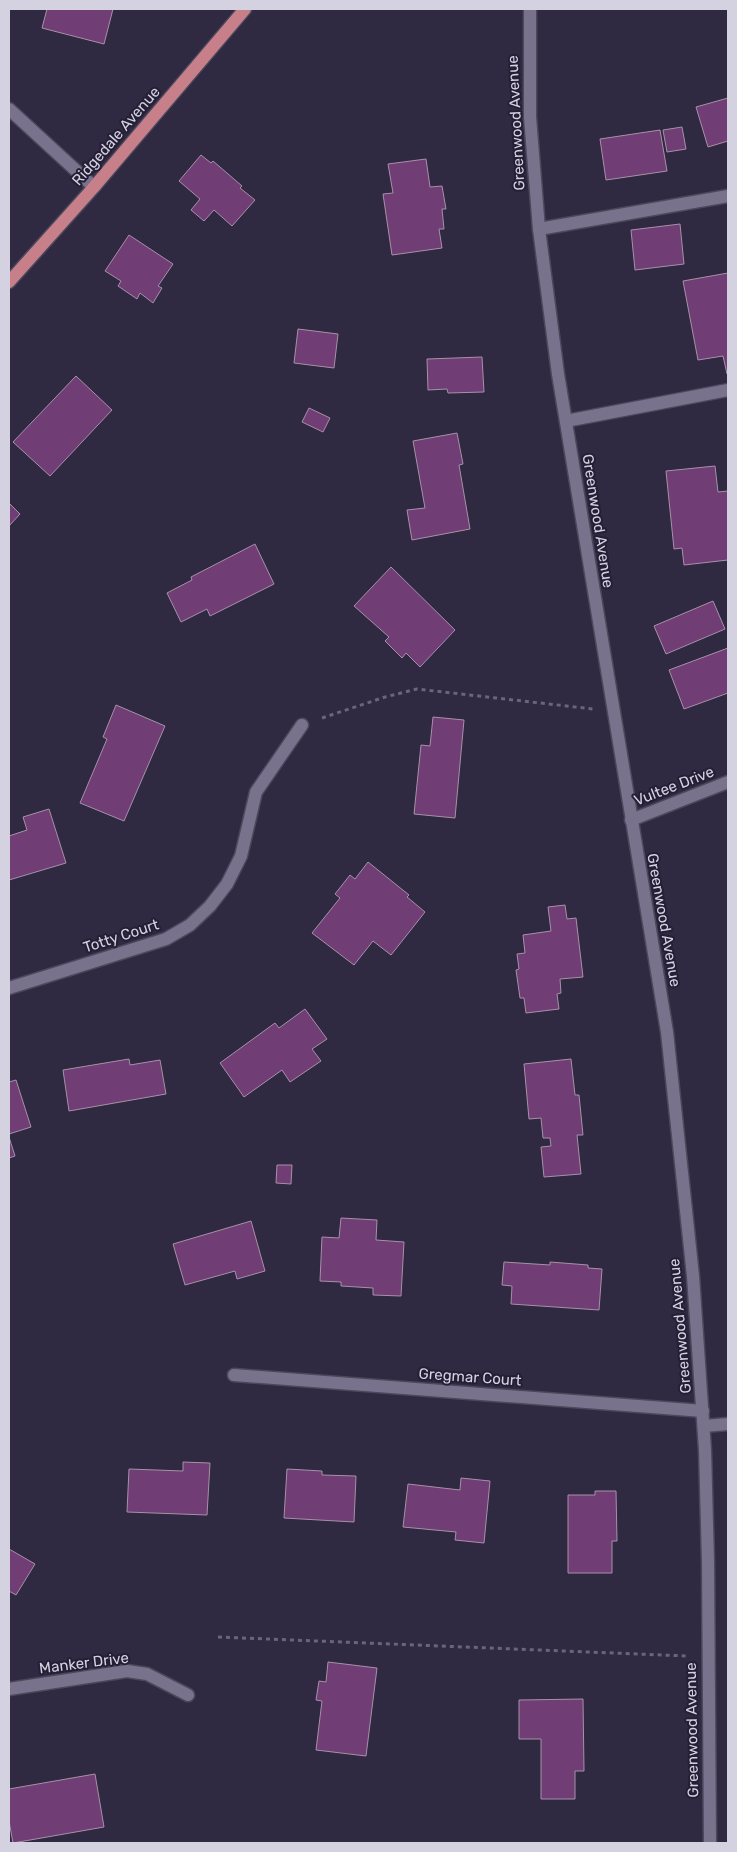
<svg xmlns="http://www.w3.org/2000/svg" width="737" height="1852" font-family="Rubik,sans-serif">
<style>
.building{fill:#703d74;stroke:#a791a9}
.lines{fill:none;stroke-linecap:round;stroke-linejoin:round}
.minor-casing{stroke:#4c475b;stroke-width:15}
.major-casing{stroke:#4c475b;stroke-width:15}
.path{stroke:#6a657a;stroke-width:3;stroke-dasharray:4 4;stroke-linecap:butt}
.minor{stroke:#78728d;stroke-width:12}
.major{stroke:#c78089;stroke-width:12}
.labels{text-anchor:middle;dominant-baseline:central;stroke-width:4;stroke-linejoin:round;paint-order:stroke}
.street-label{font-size:15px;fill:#d4d1e1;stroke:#251f36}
</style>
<rect width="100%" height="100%" fill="#2f2941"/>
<g class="building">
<polygon points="47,9 113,9 104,44 42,28"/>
<polygon points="728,98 728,141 708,147 696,107"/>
<polygon points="682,127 686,149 667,152 663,130"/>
<polygon points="660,130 667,171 606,180 600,139"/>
<polygon points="201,155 211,163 213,161 242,186 240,188 255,200 232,226 214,210 204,221 191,210 200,199 179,181"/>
<polygon points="426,159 430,187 442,186 446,209 442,209 444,229 439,229 442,248 392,255 383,194 393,193 388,164"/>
<polygon points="680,224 684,264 635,270 631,230"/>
<polygon points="129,235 173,264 158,286 162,288 153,303 140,293 137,299 118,286 121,281 105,271"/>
<polygon points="728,273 728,374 727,374 723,356 698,360 683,281"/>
<polygon points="298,329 338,334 334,368 294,363"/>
<polygon points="482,357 484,392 448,393 447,389 428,390 427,359"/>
<polygon points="76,376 112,410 50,476 13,442"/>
<polygon points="309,408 330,418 323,432 302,422"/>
<polygon points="457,433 463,464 459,465 470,529 412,540 407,510 425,508 413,441"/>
<polygon points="715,466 718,492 728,491 728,560 684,565 682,548 674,549 666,471"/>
<polygon points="9,503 20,514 9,526"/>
<polygon points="255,544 274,584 210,616 207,609 181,622 167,593 192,580 191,577"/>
<polygon points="391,567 455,630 420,667 406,653 402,658 385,641 389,637 354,606"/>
<polygon points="713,601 725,629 666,654 654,626"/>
<polygon points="728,648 728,693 684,709 669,670"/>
<polygon points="116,705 165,726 124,821 80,803 107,739 103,737"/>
<polygon points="433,717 464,720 455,818 414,814 421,745 430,746"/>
<polygon points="49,809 66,863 9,880 9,836 27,830 23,817"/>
<polygon points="368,862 409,895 407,897 425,912 391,955 373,941 354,965 312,933 340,898 335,894 350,875 355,879"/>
<polygon points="565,905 567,919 576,918 583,977 560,979 561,993 557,994 559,1009 526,1013 524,998 520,998 516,970 519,969 517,954 525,953 523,935 551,931 548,907"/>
<polygon points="305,1009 327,1039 312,1049 321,1061 290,1082 282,1070 244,1097 220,1063 275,1023 279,1028"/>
<polygon points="129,1059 130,1065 160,1060 166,1094 69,1111 63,1070"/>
<polygon points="571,1059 575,1095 579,1095 583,1135 577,1135 581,1174 544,1177 541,1147 551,1146 550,1138 543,1138 541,1118 529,1119 524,1064"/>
<polygon points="16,1080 31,1127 9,1134 9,1082"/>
<polygon points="9,1137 15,1156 9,1158"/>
<polygon points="277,1165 292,1165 291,1184 276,1183"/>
<polygon points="341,1218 377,1220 376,1240 404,1242 401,1296 373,1295 373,1288 341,1286 341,1282 320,1281 322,1237 339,1238"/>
<polygon points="251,1221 265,1271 237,1279 235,1271 185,1285 173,1244"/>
<polygon points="504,1262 550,1265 550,1262 588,1265 588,1268 602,1269 599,1310 511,1304 512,1286 502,1285"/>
<polygon points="183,1462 210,1463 207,1515 127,1512 129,1469 183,1471"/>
<polygon points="287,1469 322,1471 322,1475 356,1476 354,1522 284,1518"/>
<polygon points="461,1478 490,1481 484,1543 455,1540 456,1532 403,1527 408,1484 460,1490"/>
<polygon points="595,1491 616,1491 617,1541 612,1541 612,1573 568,1573 568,1495 595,1495"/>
<polygon points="9,1549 35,1564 16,1595 9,1591"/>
<polygon points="328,1662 377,1668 366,1756 316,1750 322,1701 316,1700 319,1681 326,1682"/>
<polygon points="583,1699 584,1771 575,1771 575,1799 541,1799 541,1739 519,1739 519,1700"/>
<polygon points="95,1774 104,1827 13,1843 9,1821 9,1789"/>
</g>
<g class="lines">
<g class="minor-casing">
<g id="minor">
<polyline points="530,9 530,117 539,229 558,374 667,1032 693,1276 705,1450 708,1562 710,1843"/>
<polyline points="9,109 94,187"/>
<polyline points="539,229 728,196"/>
<polyline points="566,421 728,390"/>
<polyline points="631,820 728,782"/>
<polyline points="9,988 166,939 190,925 210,906 227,884 241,856 256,792 302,725"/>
<polyline points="234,1375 703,1411"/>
<polyline points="704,1426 728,1424"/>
<polyline points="9,1689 127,1671 147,1674 188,1695"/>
</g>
</g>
<g class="major-casing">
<polyline id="major" points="9,282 94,187 245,9"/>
</g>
<g class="path">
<polyline points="322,718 385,697 417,689 593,709"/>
<polyline points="218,1637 687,1656"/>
</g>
<use href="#minor" class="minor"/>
<use href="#major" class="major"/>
</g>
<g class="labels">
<g class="street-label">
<text transform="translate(516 123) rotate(-93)">Greenwood Avenue</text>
<text transform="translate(116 136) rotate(-49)">Ridgedale Avenue</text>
<text transform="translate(598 521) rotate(81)">Greenwood Avenue</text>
<text transform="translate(674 786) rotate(-21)">Vultee Drive</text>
<text transform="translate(664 920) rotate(80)">Greenwood Avenue</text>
<text transform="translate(121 936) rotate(-18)">Totty Court</text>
<text transform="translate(680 1326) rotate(-95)">Greenwood Avenue</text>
<text transform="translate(470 1377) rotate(4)">Gregmar Court</text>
<text transform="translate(84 1663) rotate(-7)">Manker Drive</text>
<text transform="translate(692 1730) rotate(-91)">Greenwood Avenue</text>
</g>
</g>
<rect width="737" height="1852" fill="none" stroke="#d4d1e1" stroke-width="20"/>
</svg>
